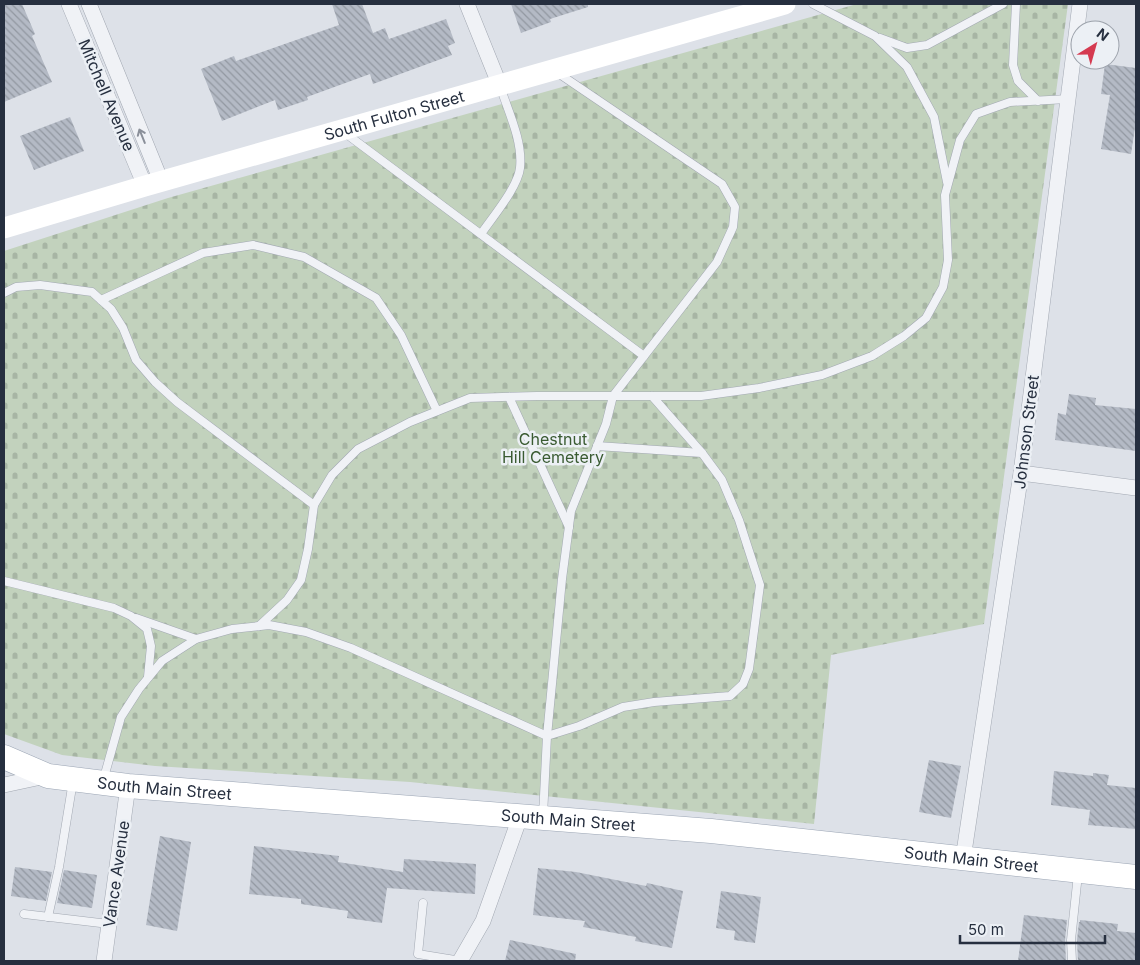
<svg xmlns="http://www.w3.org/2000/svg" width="1140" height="965" font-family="Inter,sans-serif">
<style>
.cemetery{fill:url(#cemetery-stones)}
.building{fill:url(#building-back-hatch)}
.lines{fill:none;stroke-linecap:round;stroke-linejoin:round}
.lane-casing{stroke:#a2a8b2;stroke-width:9}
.street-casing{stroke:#a2a8b2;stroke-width:16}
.primary-casing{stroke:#9ba5b4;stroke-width:25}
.lane{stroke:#f0f2f6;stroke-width:8}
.street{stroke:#f0f2f6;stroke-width:15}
.secondary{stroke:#fff;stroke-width:21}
.primary{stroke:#fff;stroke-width:24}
.oneway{stroke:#8b909a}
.labels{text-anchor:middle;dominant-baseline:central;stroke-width:5;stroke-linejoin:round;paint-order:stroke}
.street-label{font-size:16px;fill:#262f3f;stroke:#ecf0f5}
.park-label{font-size:16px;fill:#3a5b32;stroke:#ecf0f5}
</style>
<defs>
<pattern id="cemetery-stones" width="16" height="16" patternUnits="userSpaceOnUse" patternTransform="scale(1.25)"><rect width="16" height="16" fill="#c2d2bd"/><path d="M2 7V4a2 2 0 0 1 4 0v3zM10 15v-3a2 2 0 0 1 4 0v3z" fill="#a7b5a4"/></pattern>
<pattern id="building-back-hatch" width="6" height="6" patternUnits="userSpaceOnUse" patternTransform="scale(1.25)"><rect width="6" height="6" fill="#b4bac5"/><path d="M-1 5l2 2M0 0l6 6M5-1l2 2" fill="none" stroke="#9298a1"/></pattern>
</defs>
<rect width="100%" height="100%" fill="#dde1e8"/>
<polygon class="cemetery" points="857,4 1068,4 984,624 831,655 814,824 410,782 155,766 62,755 4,734 4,251 168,198"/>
<g class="building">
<polygon points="4,4 22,4 35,34 32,36 52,82 4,102"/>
<polygon points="332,4 362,4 373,33 385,28 389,39 446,19 455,43 448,46 452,55 373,84 370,74 307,97 308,100 278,110 275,100 222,121 201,69 234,56 236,61 339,25"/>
<polygon points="511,4 588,4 588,7 550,19 551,22 521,33"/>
<polygon points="1105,64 1136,68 1136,121 1131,154 1101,149 1110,95 1101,94"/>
<polygon points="70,117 84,151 34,170 20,136"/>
<polygon points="1069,394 1096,398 1095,405 1136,409 1136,451 1055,440 1058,413 1066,415"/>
<polygon points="929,760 961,766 951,818 919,812"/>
<polygon points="1054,771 1093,776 1093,773 1109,775 1107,785 1136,788 1136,829 1088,825 1090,810 1051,805"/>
<polygon points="160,836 191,842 177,931 146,925"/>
<polygon points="254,846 339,856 338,862 403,872 404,859 476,864 475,894 387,888 382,923 347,918 348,911 301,904 301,899 249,894"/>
<polygon points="15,867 52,872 46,901 11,896"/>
<polygon points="538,868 576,872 646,886 647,883 683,891 672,948 635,941 636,937 583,927 585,921 533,915"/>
<polygon points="64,870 97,875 92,908 57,903"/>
<polygon points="721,891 761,897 755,943 734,940 735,931 716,928"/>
<polygon points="1024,915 1067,920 1065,940 1066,961 1018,961"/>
<polygon points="1080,920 1118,924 1117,931 1136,933 1136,961 1078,961 1077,940 1079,922 1080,922"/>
<polygon points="510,940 576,954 575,961 505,961"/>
</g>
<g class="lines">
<g class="lane-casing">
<g id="lane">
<polyline points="813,4 875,36 907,67 934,117 947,182"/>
<polyline points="1016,4 1013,65 1018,81 1038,101"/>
<polyline points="880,38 907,48 927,45 1003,4"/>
<polyline points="345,133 644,356"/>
<path d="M481,234C492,218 518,187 520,168C523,141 508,111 500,86"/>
<polyline points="4,293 16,287 40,285 92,292 111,309 123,328 136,360 155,382 177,402 314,505"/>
<polyline points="101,300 203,253 253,245 304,257 376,298 401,335 437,411"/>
<polyline points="509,397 569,527"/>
<polyline points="597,446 702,453"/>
<polyline points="4,581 114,608 131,616 147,629 151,646 148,677"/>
<polyline points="136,618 196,639"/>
<polyline points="259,626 287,600 301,580 308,549 314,505 332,475 358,449 410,422 470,398 537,396 701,396 759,388 822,375 872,356 904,336 926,318 943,287 948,260 945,195 960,140 976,114 1010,102 1068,99"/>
<polyline points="103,781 121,717 139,689 162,661 196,639 232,629 269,625 306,632 351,648 547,736 579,726 623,707 654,702 730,696 743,684 749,669 760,585 739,520 722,480 702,453 652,396"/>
<polyline points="543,816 547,736 562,579 571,511 606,424 613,396 717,262 733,227 735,207 722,184 558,73"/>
<polyline points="423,903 418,954 461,961"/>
<polyline points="24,914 109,924"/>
<polyline points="48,917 59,867 73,781"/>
<polyline points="1072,961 1071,940 1078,874"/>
</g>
</g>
<g class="street-casing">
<g id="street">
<polyline points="69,4 145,186"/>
<polyline points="89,4 161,181"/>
<polyline points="467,4 500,86"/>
<polyline points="1021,473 1136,488"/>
<polyline points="4,785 46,776"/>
<polyline points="963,859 1021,473 1080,4"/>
<polyline points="104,961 128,786"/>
<polyline points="460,961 483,921 520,817"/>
</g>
</g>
<g class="primary-casing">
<g id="primary">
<path id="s2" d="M4,757L48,776L128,786L711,831L1136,877"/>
</g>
</g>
<use href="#lane" class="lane"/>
<use href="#street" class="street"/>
<path class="secondary" id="s1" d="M4,228L145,186L785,4"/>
<use href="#primary" class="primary"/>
</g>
<defs><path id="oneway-shaft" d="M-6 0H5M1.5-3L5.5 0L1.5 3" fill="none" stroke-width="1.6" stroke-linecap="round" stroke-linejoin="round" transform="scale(1.25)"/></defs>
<use class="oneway" href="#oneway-shaft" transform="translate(142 136) rotate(-112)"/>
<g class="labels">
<g class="street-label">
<text transform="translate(107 95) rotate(67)">Mitchell Avenue</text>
<text stroke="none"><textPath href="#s1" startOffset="406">South Fulton Street</textPath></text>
<text transform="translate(1026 432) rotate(-83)">Johnson Street</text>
<text stroke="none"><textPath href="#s2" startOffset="165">South Main Street</textPath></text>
<text stroke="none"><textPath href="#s2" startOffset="570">South Main Street</textPath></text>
<text stroke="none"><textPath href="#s2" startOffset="975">South Main Street</textPath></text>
<text transform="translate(116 874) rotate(-82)">Vance Avenue</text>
</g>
<g class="park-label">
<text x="553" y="439">Chestnut<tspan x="553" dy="18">Hill Cemetery</tspan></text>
</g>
</g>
<rect width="1140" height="965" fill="none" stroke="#262f3f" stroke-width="10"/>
<g transform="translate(1095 45) rotate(37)"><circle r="24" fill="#ecf0f5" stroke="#9da3ac"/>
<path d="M0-4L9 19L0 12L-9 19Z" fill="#d53a50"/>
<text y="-8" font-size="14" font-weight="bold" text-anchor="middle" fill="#262f3f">N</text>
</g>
<path d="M960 935v8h145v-8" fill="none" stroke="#262f3f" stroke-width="2.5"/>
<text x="968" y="935" font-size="15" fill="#262f3f" stroke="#ecf0f5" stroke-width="4" paint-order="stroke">50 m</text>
</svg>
